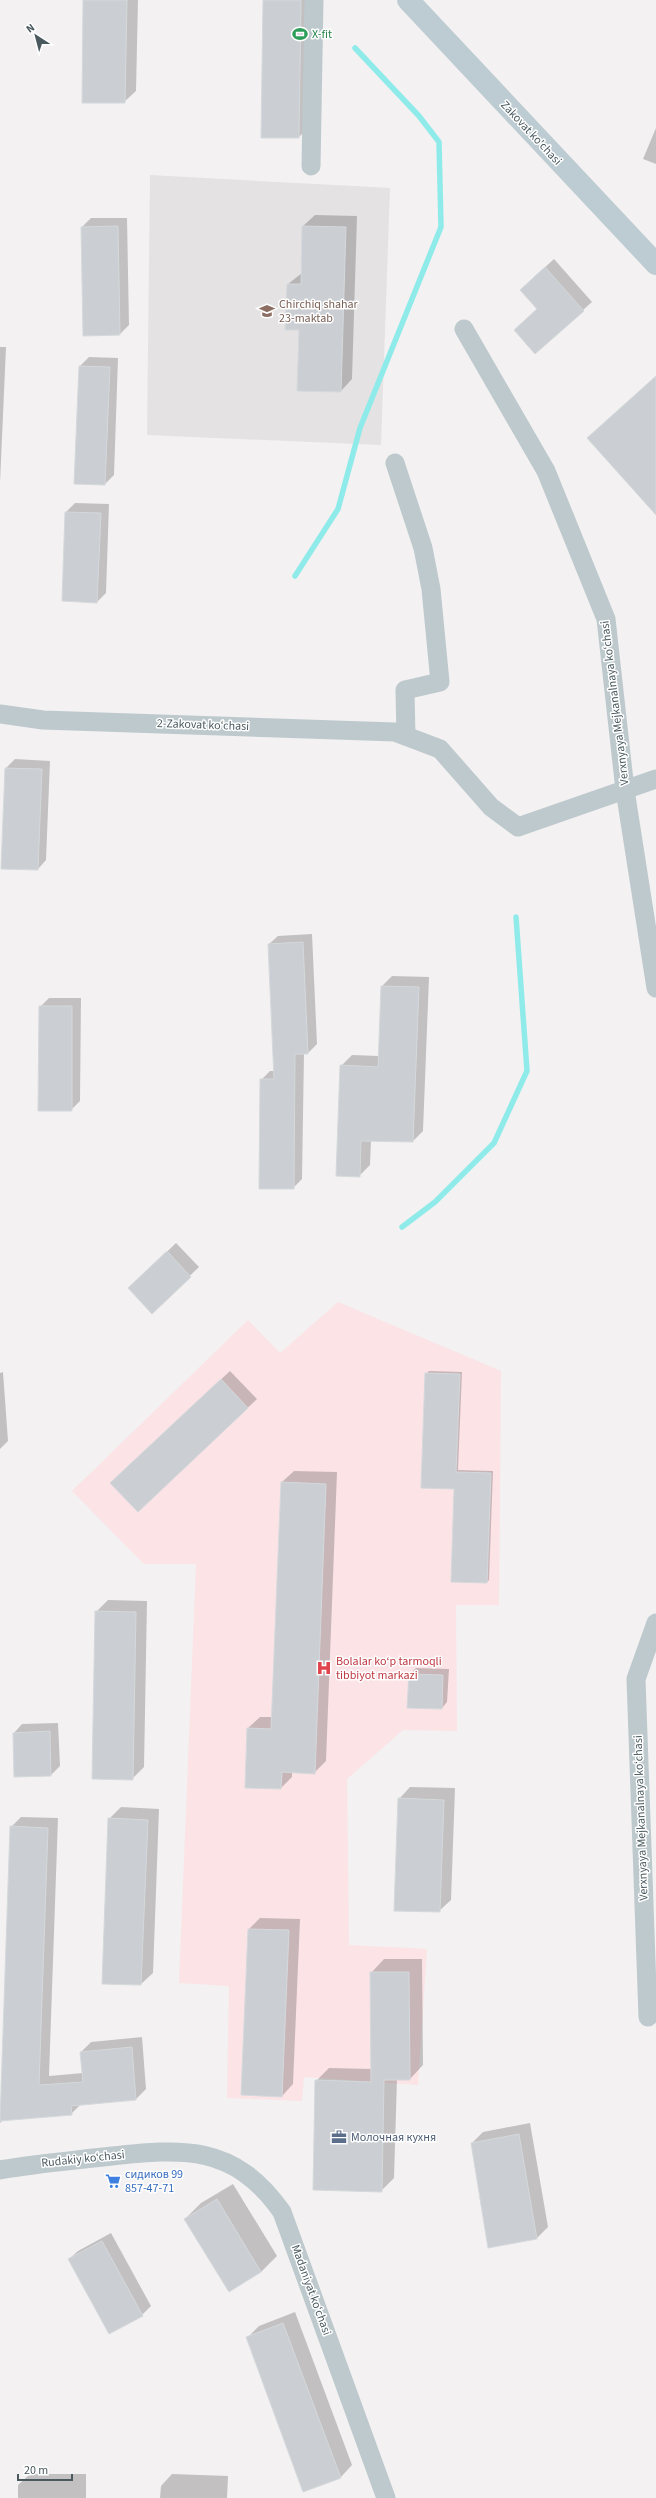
<svg xmlns="http://www.w3.org/2000/svg" width="656" height="2498" font-family="'Source Sans 3',sans-serif">
<style>
.education{fill:#e4e2e3}
.medical{fill:#fbe3e6}
.shadow{fill:#0003}
.lines{fill:none;stroke-linecap:round;stroke-linejoin:round}
.stream{stroke:#8febea;stroke-width:5.5}
.building{fill:#cbcfd3;stroke:#d5d9dc}
.street{stroke:#bdc9cd;stroke-width:19}
.secondary{stroke:#bdccd2;stroke-width:22}
.labels{text-anchor:middle;dominant-baseline:central;stroke-width:3;stroke-linejoin:round;paint-order:stroke}
.leisure-label{font-size:12px;fill:#27864d;stroke:#fff;text-anchor:start}
.street-label{font-size:12px;fill:#49595e;stroke:#fff}
.education-label{font-size:12px;fill:#785e54;stroke:#fff;text-anchor:start}
.health-label{font-size:12px;fill:#be3a42;stroke:#fff;text-anchor:start}
.service-label{font-size:12px;fill:#4e5e75;stroke:#fff;text-anchor:start}
.shop-label{font-size:12px;fill:#366cbe;stroke:#fff;text-anchor:start}
</style>
<rect width="100%" height="100%" fill="#f3f1f1"/>
<polygon class="education" points="150,175 390,188 381,445 147,435"/>
<polygon class="medical" points="338,1302 501,1371 499,1605 456,1605 457,1731 403,1730 347,1779 349,1945 427,1949 418,2085 304,2077 302,2101 227,2098 229,1986 179,1983 196,1564 144,1564 72,1491 248,1320 280,1353"/>
<g class="shadow">
<polygon points="84,0 138,0 136,91 124,102"/>
<polygon points="264,0 312,0 310,126 299,137"/>
<polygon points="656,128 656,164 643,159"/>
<polygon points="315,215 357,216 352,379 341,391 300,329 288,284 302,273 303,226"/>
<polygon points="91,218 127,218 129,325 120,334 82,227"/>
<polygon points="554,259 592,302 583,310 515,330 538,308 530,281"/>
<polygon points="0,347 6,347 0,483"/>
<polygon points="89,357 118,358 114,475 105,484 80,366"/>
<polygon points="75,503 109,504 106,593 97,602 66,512"/>
<polygon points="15,759 50,761 46,860 38,869 6,768"/>
<polygon points="312,934 317,1044 308,1053 304,1053 302,1179 293,1188 261,1080 270,1071 275,1071 269,944 278,936"/>
<polygon points="392,976 429,977 423,1131 413,1141 371,1140 370,1165 359,1176 341,1066 352,1055 379,1056 382,986"/>
<polygon points="49,998 81,998 80,1101 71,1110 40,1007"/>
<polygon points="176,1243 199,1267 152,1312 138,1280"/>
<polygon points="230,1371 257,1399 138,1511 120,1474"/>
<polygon points="429,1371 462,1372 458,1470 493,1471 489,1580 487,1582 455,1488 426,1374"/>
<polygon points="3,1372 8,1441 0,1449 0,1373"/>
<polygon points="294,1471 337,1472 326,1761 314,1773 292,1772 292,1777 281,1788 248,1728 260,1717 273,1717 282,1482"/>
<polygon points="108,1600 147,1601 144,1767 132,1779 96,1612"/>
<polygon points="416,1668 449,1669 447,1702 442,1708 410,1674"/>
<polygon points="58,1723 60,1766 51,1775 15,1776 14,1733 22,1724"/>
<polygon points="410,1787 455,1788 451,1900 439,1911 399,1799"/>
<polygon points="121,1807 159,1809 153,1973 141,1984 103,1983 109,1819"/>
<polygon points="21,1817 58,1818 49,2076 83,2073 81,2052 91,2042 142,2037 146,2089 136,2099 81,2104 71,2114 4,2119 0,2123 11,1827"/>
<polygon points="260,1918 300,1919 293,2084 282,2096 249,1929"/>
<polygon points="384,1959 422,1959 423,2065 410,2079 397,2079 394,2178 381,2191 316,2081 329,2068 372,2069 371,1973"/>
<polygon points="530,2123 548,2227 537,2238 472,2143 483,2132"/>
<polygon points="233,2184 277,2256 261,2272 229,2291 185,2219 201,2203"/>
<polygon points="111,2233 151,2306 142,2315 109,2333 69,2259 78,2251"/>
<polygon points="295,2312 352,2465 341,2477 303,2491 247,2338 259,2326"/>
<polygon points="30,2474 86,2474 86,2498 18,2498 18,2485"/>
<polygon points="172,2474 228,2476 227,2498 160,2498 161,2486"/>
</g>
<g class="lines">
<g class="stream">
<polyline points="295,576 338,509 360,428 441,227 439,142 419,116 355,48"/>
<polyline points="402,1227 435,1202 494,1143 527,1071 516,917"/>
</g>
</g>
<g class="building">
<polygon points="83,0 127,0 125,103 82,103"/>
<polygon points="263,0 301,0 299,138 261,138"/>
<polygon points="118,226 120,335 83,336 81,227"/>
<polygon points="302,226 346,227 341,392 297,391 299,330 285,330 287,284 301,284"/>
<polygon points="545,267 584,311 535,354 514,330 537,309 520,290"/>
<polygon points="79,366 110,367 105,485 74,484"/>
<polygon points="656,376 656,515 587,438"/>
<polygon points="65,512 101,513 97,603 62,601"/>
<polygon points="5,768 42,769 38,870 1,869"/>
<polygon points="303,942 308,1054 295,1054 294,1189 259,1189 260,1079 274,1079 268,944"/>
<polygon points="381,986 419,987 413,1142 361,1141 360,1177 336,1176 340,1065 378,1067"/>
<polygon points="39,1006 72,1006 72,1111 38,1111"/>
<polygon points="167,1251 191,1277 152,1314 128,1288"/>
<polygon points="425,1373 460,1374 456,1472 491,1473 487,1583 451,1582 454,1489 421,1488"/>
<polygon points="221,1379 248,1408 138,1512 110,1483"/>
<polygon points="281,1482 326,1484 315,1774 282,1772 281,1789 245,1788 247,1728 271,1729"/>
<polygon points="95,1611 136,1612 133,1780 92,1779"/>
<polygon points="409,1674 443,1675 442,1709 407,1708"/>
<polygon points="50,1731 51,1776 14,1777 13,1733"/>
<polygon points="398,1798 444,1800 440,1912 394,1911"/>
<polygon points="108,1818 148,1820 141,1985 102,1984"/>
<polygon points="10,1826 48,1828 39,2085 83,2082 80,2052 132,2047 136,2100 71,2106 72,2115 0,2121"/>
<polygon points="248,1929 289,1930 282,2097 241,2095"/>
<polygon points="370,1972 409,1972 410,2080 384,2080 382,2192 313,2190 315,2080 371,2082"/>
<polygon points="519,2134 537,2239 488,2248 471,2143"/>
<polygon points="217,2199 261,2272 229,2292 184,2219"/>
<polygon points="102,2241 143,2316 109,2334 68,2259"/>
<polygon points="283,2323 341,2478 303,2492 246,2337"/>
</g>
<g class="lines">
<g class="street">
<polyline points="311,166 314,0"/>
<polyline points="464,329 546,471 606,619 625,790 656,988"/>
<polyline points="395,463 423,548 431,589 440,682 405,690 406,736"/>
<polyline points="0,714 43,720 395,732 440,749 491,807 518,827 656,779"/>
<polyline points="648,2017 636,1679 656,1623"/>
<path d="M0,2170C34,2164 68,2161 103,2157C179,2149 232,2141 282,2212L386,2498"/>
</g>
<polyline class="secondary" points="408,0 656,264"/>
</g>
<defs>
<g id="stadium-bare" transform="scale(1.2)"><path d="M0-5a6.5 5 0 1 0 0 10a6.5 5 0 1 0 0-10ZM-3.5-1.8h7v3.6h-7Z" fill="#2e9e5b" stroke="#fff" stroke-width="2.5" paint-order="stroke"/></g>
<g id="school-bare" transform="scale(1.2)"><path d="M0-5L7-2L0 1L-7-2ZM-4 1L0 2.5L4 1V4Q0 6-4 4Z" fill="#8d6e63" stroke="#fff" stroke-width="2.5" paint-order="stroke"/></g>
<g id="hospital-bare" transform="scale(1.2)"><path d="M-5-5h3v3.5h4V-5h3V5h-3V1.5h-4V5h-3Z" fill="#e0444e" stroke="#fff" stroke-width="2.5" paint-order="stroke"/></g>
<g id="office-bare" transform="scale(1.2)"><path d="M-6-3h4V-5.5h4V-3h4V5H-6ZM-1-4.5V-3h2v-1.5ZM-6 0V1H6V0Z" fill="#5c6f8a" stroke="#fff" stroke-width="2.5" paint-order="stroke"/></g>
<g id="supermarket-bare" transform="scale(1.2)"><path d="M-6-5.5h2.5l.6 2H6L4.5 2H-2.5L-4.4-4H-6ZM-1.5 3.2a1.3 1.3 0 1 0 .1 0ZM3 3.2a1.3 1.3 0 1 0 .1 0Z" fill="#3f7fe0" stroke="#fff" stroke-width="2.5" paint-order="stroke"/></g>
</defs>
<g fill-rule="evenodd">
<use href="#stadium-bare" x="300" y="34"/>
<use href="#school-bare" x="267" y="311"/>
<use href="#hospital-bare" x="324" y="1668"/>
<use href="#office-bare" x="339" y="2137"/>
<use href="#supermarket-bare" x="113" y="2181"/>
</g>
<g class="labels">
<g class="leisure-label">
<text x="312" y="34">X-fit</text>
</g>
<g class="street-label">
<text transform="translate(531 133) rotate(47)">Zakovat ko'chasi</text>
<text transform="translate(615 703) rotate(-97)">Verxnyaya Mejkanalnaya ko‘chasi</text>
<text transform="translate(203 725) rotate(2)">2-Zakovat ko‘chasi</text>
<text transform="translate(641 1818) rotate(-92)">Verxnyaya Mejkanalnaya ko‘chasi</text>
<text transform="translate(83 2159) rotate(-6)">Rudakiy ko‘chasi</text>
<text transform="translate(311 2290) rotate(70)">Madaniyat ko‘chasi</text>
</g>
<g class="education-label">
<text x="279" y="304">Chirchiq shahar<tspan x="279" dy="14">23-maktab</tspan></text>
</g>
<g class="health-label">
<text x="336" y="1661">Bolalar ko‘p tarmoqli<tspan x="336" dy="14">tibbiyot markazi</tspan></text>
</g>
<g class="service-label">
<text x="351" y="2137">Молочная кухня</text>
</g>
<g class="shop-label">
<text x="125" y="2174">сидиков 99<tspan x="125" dy="14">857-47-71</tspan></text>
</g>
</g>
<g transform="translate(36 36) rotate(324)" stroke="#ffffff" stroke-width="3" paint-order="stroke">
<path d="M0-3L7 15L0 10L-7 15Z" fill="#49595e"/>
<text y="-6" font-size="11" font-weight="bold" text-anchor="middle" fill="#49595e">N</text>
</g>
<path d="M18 2474v6h54v-6" fill="none" stroke="#49595e" stroke-width="2"/>
<text x="24" y="2474" font-size="12" fill="#49595e" stroke="#ffffff" stroke-width="3" paint-order="stroke">20 m</text>
</svg>
